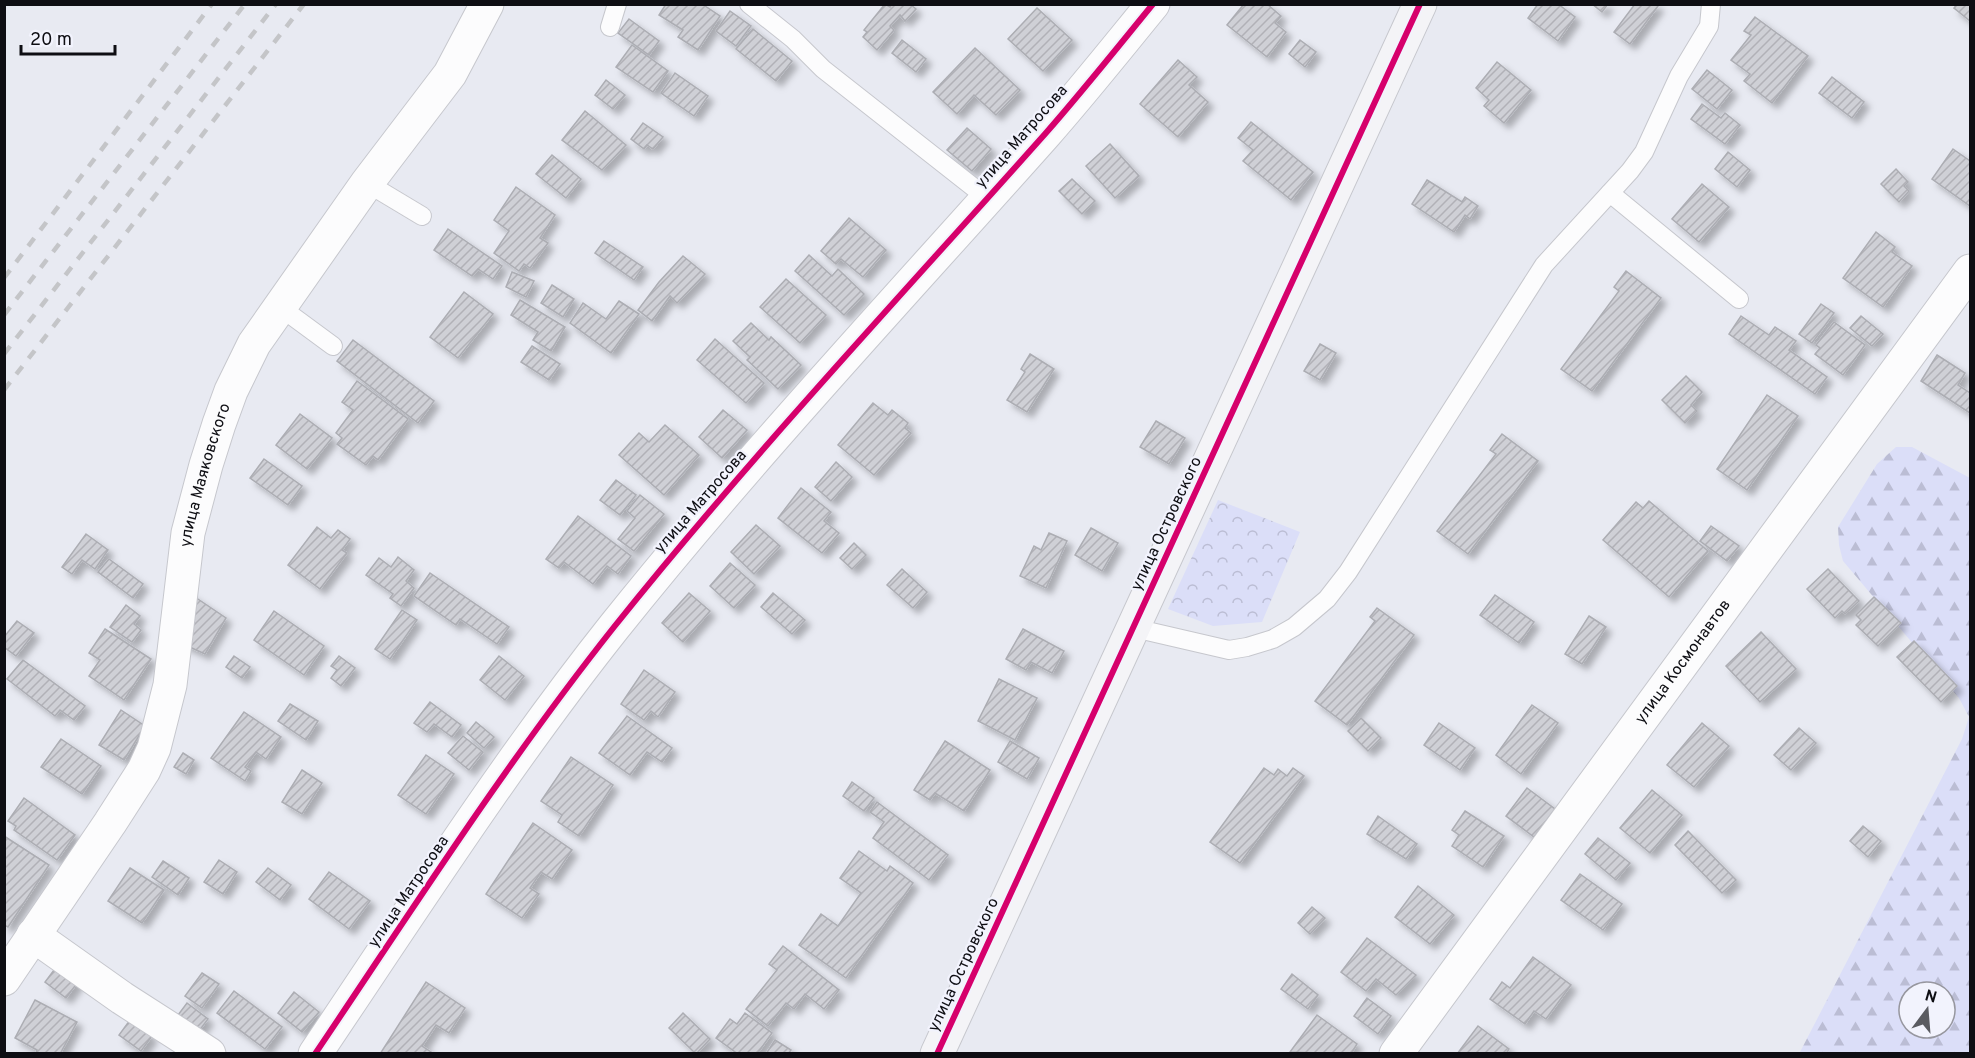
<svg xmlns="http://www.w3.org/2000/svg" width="1975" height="1058" font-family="Overpass,sans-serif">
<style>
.forest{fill:url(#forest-firs);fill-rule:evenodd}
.park{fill:url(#park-crowns)}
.building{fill:url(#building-hatch);stroke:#acadb3;stroke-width:1.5;filter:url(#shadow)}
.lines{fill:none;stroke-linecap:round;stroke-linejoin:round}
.lane-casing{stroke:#c6c7cd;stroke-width:20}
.street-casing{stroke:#c6c7cd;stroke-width:35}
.secondary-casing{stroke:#c6c7cd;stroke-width:35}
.lane{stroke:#fcfcfd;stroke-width:18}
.street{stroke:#fcfcfd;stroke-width:33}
.secondary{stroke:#f4f4f7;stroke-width:33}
.rail{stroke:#c4c5c8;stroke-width:4.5;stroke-dasharray:10 10;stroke-linecap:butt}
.cycleway-casing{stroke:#f2f3fd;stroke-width:10}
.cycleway{stroke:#d6006c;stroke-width:6}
.labels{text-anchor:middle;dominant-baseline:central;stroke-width:4.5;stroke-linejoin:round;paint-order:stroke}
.street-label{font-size:16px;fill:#0e0e13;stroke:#f2f3fd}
</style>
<defs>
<pattern id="forest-firs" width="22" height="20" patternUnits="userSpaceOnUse" patternTransform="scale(1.5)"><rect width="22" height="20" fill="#dbdef8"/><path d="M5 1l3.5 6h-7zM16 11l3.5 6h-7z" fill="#bbbdd4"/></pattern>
<pattern id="park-crowns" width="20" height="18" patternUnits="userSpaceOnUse" patternTransform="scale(1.5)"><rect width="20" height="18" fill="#dbdef8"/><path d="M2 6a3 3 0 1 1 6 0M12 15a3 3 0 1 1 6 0" fill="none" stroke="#bbbdd4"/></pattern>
<pattern id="building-hatch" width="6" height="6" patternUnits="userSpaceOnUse" patternTransform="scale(1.5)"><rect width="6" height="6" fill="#cfd0d6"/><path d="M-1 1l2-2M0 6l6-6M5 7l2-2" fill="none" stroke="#b1b1b7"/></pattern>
<filter id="shadow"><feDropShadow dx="5.5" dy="5.5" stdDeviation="3" flood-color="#0004"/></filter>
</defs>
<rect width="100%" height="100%" fill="#e8eaf2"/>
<path class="forest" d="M1896,447H1912L1970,478V1053L1799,1054L1962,739L1969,717L1959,698L1843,561L1839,545L1838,527L1877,464ZM1909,992H1945V1028H1909Z"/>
<polygon class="park" points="1218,500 1300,532 1262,622 1213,626 1168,609"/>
<g class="building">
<polygon points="666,4 702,4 720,16 698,50 678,37 683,30 659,15"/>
<polygon points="885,4 890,7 892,4 910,4 916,9 905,21 900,15 890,26 894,30 877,50 863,37 867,32 864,30"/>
<polygon points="1244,4 1267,4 1281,16 1275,23 1286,32 1267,57 1227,25"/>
<polygon points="1538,4 1558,4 1575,17 1558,41 1528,18"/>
<polygon points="1592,4 1608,4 1602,12"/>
<polygon points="1635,4 1656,4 1658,6 1630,44 1614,32"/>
<polygon points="1957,4 1970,4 1970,21 1954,8"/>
<polygon points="1037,8 1072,40 1043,71 1008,39"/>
<polygon points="730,11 751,26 736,46 716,31"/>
<polygon points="1755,17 1808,56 1772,103 1744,81 1750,74 1731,60 1751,35 1744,31"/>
<polygon points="629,19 659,41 649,55 618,33"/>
<polygon points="753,29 792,61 776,81 736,49"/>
<polygon points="902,40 926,59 916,72 892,53"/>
<polygon points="1300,40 1316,52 1305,67 1289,54"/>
<polygon points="632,45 668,71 653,92 616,67"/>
<polygon points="975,48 1020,90 996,115 974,95 957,114 933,92"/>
<polygon points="1178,60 1197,77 1189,85 1208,102 1178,137 1140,104"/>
<polygon points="1497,62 1531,90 1504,123 1484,106 1489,100 1476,88"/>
<polygon points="1707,70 1732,90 1717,109 1692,89"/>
<polygon points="675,73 708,96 694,116 661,93"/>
<polygon points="1832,77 1864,102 1852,118 1819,93"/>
<polygon points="606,80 625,95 613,109 595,95"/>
<polygon points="1702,104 1721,118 1725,113 1740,125 1725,144 1691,119"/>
<polygon points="585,111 626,145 602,170 562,140"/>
<polygon points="1251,122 1313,172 1291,200 1243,161 1253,150 1238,138"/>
<polygon points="643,123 663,137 653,149 647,145 644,149 631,139"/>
<polygon points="967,128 991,149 972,171 947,150"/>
<polygon points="1110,144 1139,176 1115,198 1086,166"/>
<polygon points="1953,149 1970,161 1970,206 1932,179"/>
<polygon points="1728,152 1750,170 1737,187 1715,169"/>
<polygon points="552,155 581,179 566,198 536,174"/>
<polygon points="1896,169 1908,182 1904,186 1909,191 1899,202 1881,184"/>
<polygon points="1072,179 1095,201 1082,214 1059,191"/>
<polygon points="1427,180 1462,202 1465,197 1478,206 1470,219 1465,215 1454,232 1412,204"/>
<polygon points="1702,184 1729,207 1699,242 1672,219"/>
<polygon points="516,187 555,215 540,238 548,243 530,268 524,264 519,271 494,253 509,231 494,220"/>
<polygon points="849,218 886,250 863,277 841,259 836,264 821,251"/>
<polygon points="448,229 502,266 493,279 478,269 472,276 434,250"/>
<polygon points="1876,232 1895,247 1892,252 1912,266 1883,307 1843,278"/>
<polygon points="604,241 643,267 634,280 595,253"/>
<polygon points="809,255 832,276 838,269 864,294 844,315 795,271"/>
<polygon points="683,256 705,274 677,303 670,296 652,321 638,310 659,282"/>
<polygon points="1626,271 1661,298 1592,391 1561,369 1619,291 1614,287"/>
<polygon points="512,272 534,281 526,297 506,287"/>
<polygon points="786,279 826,315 800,343 760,307"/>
<polygon points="552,285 574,299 563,317 541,303"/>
<polygon points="464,292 493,314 458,358 430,337"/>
<polygon points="520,300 565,327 551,351 533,340 538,332 511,315"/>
<polygon points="619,301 639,314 611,353 570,323 583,303 606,319"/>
<polygon points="1821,304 1834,313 1812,343 1799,334"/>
<polygon points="1741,316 1769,335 1775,327 1796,341 1789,350 1827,377 1815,394 1729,334"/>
<polygon points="1861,316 1883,334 1872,346 1850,328"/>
<polygon points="1834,322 1865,345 1843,375 1815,354 1820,348 1816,345"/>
<polygon points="751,323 769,340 771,337 801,365 778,389 747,360 750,357 733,341"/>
<polygon points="715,339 764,383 746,403 697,360"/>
<polygon points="353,340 434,401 418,423 337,361"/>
<polygon points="1320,344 1336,353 1320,380 1304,371"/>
<polygon points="532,346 560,364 549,380 521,362"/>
<polygon points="1030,354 1054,369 1027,412 1007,400 1025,372 1021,369"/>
<polygon points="1937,355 1965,373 1958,385 1970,393 1970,413 1921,381"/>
<polygon points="1686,376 1702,392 1691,405 1697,411 1685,423 1662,400"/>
<polygon points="357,381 408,419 378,460 373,456 366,465 337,444 342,438 336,433 353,410 342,402"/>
<polygon points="1767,395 1798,416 1747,490 1717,469"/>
<polygon points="873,403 888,415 892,410 908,423 905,428 911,433 874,475 838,445"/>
<polygon points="723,410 747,430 722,458 699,437"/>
<polygon points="300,414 332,438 307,469 276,445"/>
<polygon points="1156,421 1185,438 1169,464 1140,447"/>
<polygon points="665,425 699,455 664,495 619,455 639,433 649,442"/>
<polygon points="1502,434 1538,461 1468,554 1437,531 1496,454 1490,450"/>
<polygon points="264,459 302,486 288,505 250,478"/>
<polygon points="836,462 852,477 831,501 815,487"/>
<polygon points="616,480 636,495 620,515 600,500"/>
<polygon points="801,488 831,512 824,521 839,533 822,553 778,518"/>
<polygon points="640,495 664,514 634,551 618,539 635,518 627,511"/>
<polygon points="1649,501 1708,551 1669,597 1603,540 1636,502 1643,508"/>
<polygon points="578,516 631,556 618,574 607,566 593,584 564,562 559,568 546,559"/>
<polygon points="756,525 780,546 754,574 731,552"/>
<polygon points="1711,526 1739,546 1727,561 1700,541"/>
<polygon points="317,527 331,538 338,530 350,539 342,550 347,553 320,589 288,565"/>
<polygon points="1091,528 1118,543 1102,571 1075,555"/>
<polygon points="1049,533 1067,541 1046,588 1020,576 1034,546 1041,550"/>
<polygon points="86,534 108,550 95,569 82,560 72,574 62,567"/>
<polygon points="854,543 866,555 852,569 840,558"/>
<polygon points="398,557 414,570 406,581 414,588 401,606 390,598 393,594 366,575 379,558 391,567"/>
<polygon points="109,559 143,584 133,598 98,572"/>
<polygon points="730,563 755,585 734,608 710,586"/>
<polygon points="902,569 927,592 913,608 887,585"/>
<polygon points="1828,569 1859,601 1845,614 1842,611 1835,618 1807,589"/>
<polygon points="430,573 509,627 497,644 460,619 456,625 414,596"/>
<polygon points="189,593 226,618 205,654 183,644"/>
<polygon points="689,593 710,611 683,642 662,623"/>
<polygon points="773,593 805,620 792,634 761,607"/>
<polygon points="1495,595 1534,622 1519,643 1480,615"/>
<polygon points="1874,597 1901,623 1878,646 1856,625 1861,620 1856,615"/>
<polygon points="126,605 140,616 134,624 141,630 132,642 110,627"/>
<polygon points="1377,608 1414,635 1347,725 1315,701 1375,621 1370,617"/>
<polygon points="402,610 417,620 390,659 375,649"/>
<polygon points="274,611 324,646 304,675 254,640"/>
<polygon points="1589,616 1606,627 1582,664 1565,654"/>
<polygon points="17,621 34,633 16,656 4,647 4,637"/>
<polygon points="105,629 151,659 124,700 89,676 100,660 89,653"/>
<polygon points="1023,629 1064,651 1052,673 1031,662 1026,670 1006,659"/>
<polygon points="1761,632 1796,669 1760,702 1726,666"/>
<polygon points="1914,641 1957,686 1941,702 1897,657"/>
<polygon points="234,656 250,667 242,678 226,667"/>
<polygon points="339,656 355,668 341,686 331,678 337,670 331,666"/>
<polygon points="499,656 524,676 505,700 480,680"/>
<polygon points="23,660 85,706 74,720 60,710 55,716 7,679"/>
<polygon points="644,670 675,692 658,717 651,711 644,720 621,704"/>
<polygon points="999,679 1037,698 1015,740 978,721"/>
<polygon points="430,702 461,725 452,737 434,724 427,732 414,723"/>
<polygon points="290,704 318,721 306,740 278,721"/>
<polygon points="1532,705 1558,723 1521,774 1496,755"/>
<polygon points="121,710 145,726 124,760 99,745"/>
<polygon points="244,712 281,737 266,759 256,752 245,767 251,771 245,781 211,758"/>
<polygon points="627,716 672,748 662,762 647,752 630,775 599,753"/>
<polygon points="1361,718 1381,738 1368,751 1348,731"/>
<polygon points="476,722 494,737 484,748 467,733"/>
<polygon points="1439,723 1475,748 1460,770 1424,745"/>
<polygon points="1702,723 1729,746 1694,787 1667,765"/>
<polygon points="1799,728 1816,743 1791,770 1774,755"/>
<polygon points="463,736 483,752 469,770 448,753"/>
<polygon points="61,739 101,766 82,794 41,767"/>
<polygon points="945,741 990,770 964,811 935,793 930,800 914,790"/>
<polygon points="1010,741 1039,758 1027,779 998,762"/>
<polygon points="183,753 194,760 186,774 174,767"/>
<polygon points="426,755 454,774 426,814 398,795"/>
<polygon points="571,757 613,785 579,836 558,822 562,815 541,801"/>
<polygon points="1264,768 1274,775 1278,769 1287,776 1293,768 1304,776 1240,863 1210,842"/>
<polygon points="302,770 322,783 302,814 282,802"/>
<polygon points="852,782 874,798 864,811 843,796"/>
<polygon points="1527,788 1555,809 1534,837 1506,816"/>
<polygon points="1652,790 1682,815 1650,853 1620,828"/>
<polygon points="24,798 75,835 57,860 14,830 16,826 8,821"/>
<polygon points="877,802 948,855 929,880 873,838 884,822 870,812"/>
<polygon points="1465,811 1504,836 1483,867 1452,846 1459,835 1452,830"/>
<polygon points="1378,816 1417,844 1406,859 1367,834"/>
<polygon points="533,823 572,850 552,879 541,872 530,888 539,894 522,918 486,894"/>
<polygon points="1863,826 1881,841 1868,857 1850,841"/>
<polygon points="1688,831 1736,880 1722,893 1675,845"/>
<polygon points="4,836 49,865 8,927 4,925"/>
<polygon points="1598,838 1630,863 1616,880 1585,854"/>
<polygon points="859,851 887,871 890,866 913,883 846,978 799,945 821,914 838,926 861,893 840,878"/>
<polygon points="219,860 237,872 223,894 204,882"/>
<polygon points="163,861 189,878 178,895 152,877"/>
<polygon points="130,868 164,890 142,923 108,901"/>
<polygon points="268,868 291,885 280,900 256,882"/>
<polygon points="329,872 370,901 349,929 309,899"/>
<polygon points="1580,874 1622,904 1603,930 1561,900"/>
<polygon points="1418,886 1454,915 1430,944 1395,917"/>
<polygon points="1312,907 1325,918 1310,934 1298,923"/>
<polygon points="1367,938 1416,975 1396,995 1376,979 1366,991 1341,972"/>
<polygon points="783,946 839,990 824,1009 805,994 794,1009 786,1003 768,1026 746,1009 777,970 769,964"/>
<polygon points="1533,957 1571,985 1546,1019 1534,1011 1525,1024 1490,999 1502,982 1510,988"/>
<polygon points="57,966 78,982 66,998 45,982"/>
<polygon points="202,973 219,984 202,1008 185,996"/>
<polygon points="1292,974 1318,995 1308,1009 1281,989"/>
<polygon points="426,982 465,1008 449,1033 436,1025 422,1046 434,1054 380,1054"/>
<polygon points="234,991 282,1027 265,1049 217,1013"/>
<polygon points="294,992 319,1012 302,1032 278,1013"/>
<polygon points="1367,998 1391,1016 1378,1034 1354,1016"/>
<polygon points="35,1000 77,1022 60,1054 36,1054 37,1050 15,1038"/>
<polygon points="187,1003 208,1019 196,1035 175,1019"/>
<polygon points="683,1013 710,1039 696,1054 669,1028"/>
<polygon points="745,1013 772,1033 757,1054 738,1054 716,1038 730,1019 737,1024"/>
<polygon points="1317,1015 1357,1044 1351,1054 1290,1052"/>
<polygon points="130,1020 152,1036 141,1051 119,1035"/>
<polygon points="1478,1026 1509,1049 1506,1054 1457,1054"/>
<polygon points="775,1040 791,1050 788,1054 766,1054"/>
</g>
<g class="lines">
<g class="lane-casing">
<g id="lane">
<polyline points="749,4 793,39 823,69 987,198"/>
<polyline points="610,27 617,4"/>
<polyline points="367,183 422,216"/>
<polyline points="1610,193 1739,299"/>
<polyline points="280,307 333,346"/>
<polyline points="1134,628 1229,650 1247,647 1273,639 1294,627 1327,599 1348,572 1544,265 1630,171 1644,152 1679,76 1709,26 1711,4"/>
</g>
</g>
<g class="street-casing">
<g id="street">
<polyline points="33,935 122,998 209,1054"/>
<path id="s1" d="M4,979L110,823L144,770L154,748L170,685L188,533L206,465L219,424L231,391L254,344L367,183L450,74L487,4"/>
<path d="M315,1054C412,910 506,763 614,627C750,457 900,297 1045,134C1082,92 1117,48 1153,4"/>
<path id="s2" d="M1396,1054L1970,271"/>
</g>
</g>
<g class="secondary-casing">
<polyline id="secondary" points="937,1054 1420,4"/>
</g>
<use href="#lane" class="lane"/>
<use href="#street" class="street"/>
<use href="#secondary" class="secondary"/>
<g class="rail">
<polyline points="4,278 212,4"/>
<polyline points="4,315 245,4"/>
<polyline points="4,354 276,4"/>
<polyline points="4,390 304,4"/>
</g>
<g class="cycleway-casing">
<g id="cycleway">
<path d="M315,1054C412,910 506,763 614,627C750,457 900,297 1045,134C1082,92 1117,48 1153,4"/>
<polyline points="937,1054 1420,4"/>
</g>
</g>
<use href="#cycleway" class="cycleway"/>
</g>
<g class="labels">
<g class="street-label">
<text transform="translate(1022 137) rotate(-49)">улица Матросова</text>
<text stroke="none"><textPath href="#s1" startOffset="554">улица Маяковского</textPath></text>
<text transform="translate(701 502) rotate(-49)">улица Матросова</text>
<text transform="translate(1167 524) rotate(-65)">улица Островского</text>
<text stroke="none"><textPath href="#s2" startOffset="486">улица Космонавтов</textPath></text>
<text transform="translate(409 892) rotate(-56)">улица Матросова</text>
<text transform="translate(964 965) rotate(-65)">улица Островского</text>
</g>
</g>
<rect width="1975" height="1058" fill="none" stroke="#0e0e13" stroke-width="12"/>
<g transform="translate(1927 1010) rotate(16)"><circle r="28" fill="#f2f3fd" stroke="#97979f" stroke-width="1.5"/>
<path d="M0-4.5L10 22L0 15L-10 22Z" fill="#5a5b61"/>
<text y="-9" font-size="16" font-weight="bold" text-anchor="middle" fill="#0e0e13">N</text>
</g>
<path d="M21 45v9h94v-9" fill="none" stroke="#0e0e13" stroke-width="3"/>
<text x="30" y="45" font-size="18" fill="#0e0e13" stroke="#f2f3fd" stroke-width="4.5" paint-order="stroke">20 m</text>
</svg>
